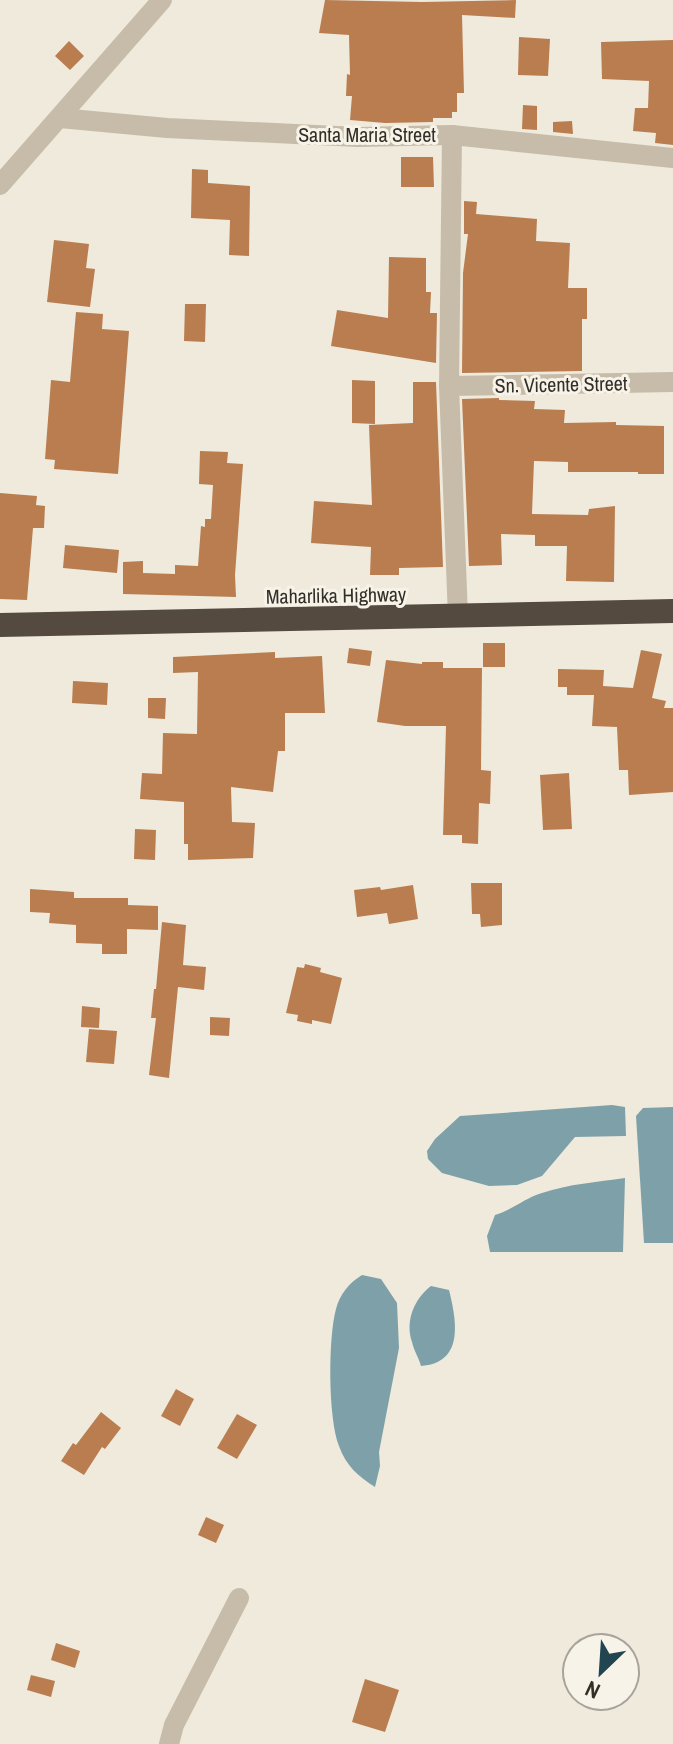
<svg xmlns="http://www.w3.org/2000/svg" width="673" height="1744" font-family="'Archivo Narrow',sans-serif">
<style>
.water{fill:#7ea0a9}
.building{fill:#b97d50}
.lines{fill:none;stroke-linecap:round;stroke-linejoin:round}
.minor{stroke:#c6bca9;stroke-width:20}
.highway{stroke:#544a40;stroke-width:24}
.labels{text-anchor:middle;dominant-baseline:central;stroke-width:6;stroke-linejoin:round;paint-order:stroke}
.street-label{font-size:20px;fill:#342e28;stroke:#f7f3e8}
</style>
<rect width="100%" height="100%" fill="#efeadc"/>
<g class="water">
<polygon points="612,1105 625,1107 626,1136 575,1137 542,1176 517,1185 489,1186 442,1173 428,1159 427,1151 435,1139 460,1116"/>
<polygon points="673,1107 673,1243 644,1243 636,1116 643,1108"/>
<path d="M625,1178L623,1252H490L487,1236L495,1215C512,1210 525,1198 542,1193C569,1184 597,1182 625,1178Z"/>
<path d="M362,1275L381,1279L397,1303L399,1348L379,1452L380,1466L375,1487C358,1476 346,1466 339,1446C328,1418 328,1338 336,1309C340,1294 349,1283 362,1275Z"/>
<path d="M431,1286L449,1290C457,1322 464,1363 421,1366C419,1358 414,1351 412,1342C405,1321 414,1299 431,1286Z"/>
</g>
<g class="building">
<polygon points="325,0 422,2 516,0 515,18 462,15 464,93 457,93 457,112 452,112 452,118 433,118 433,122 385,123 350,120 352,96 346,96 347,74 350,75 349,35 319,33"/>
<polygon points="519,37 550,39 548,76 518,75"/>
<polygon points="673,40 673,145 655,143 656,133 633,131 635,108 648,108 649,81 602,79 601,42"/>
<polygon points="69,41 84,56 70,70 55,56"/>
<polygon points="523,105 537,106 537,130 522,129"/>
<polygon points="572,121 573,134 553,132 553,122"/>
<polygon points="401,157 433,157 434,187 401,187"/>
<polygon points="192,169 208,170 208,183 250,186 249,256 229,255 230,220 191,218"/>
<polygon points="464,201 477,202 476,214 537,219 536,241 570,243 568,288 587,288 587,319 582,319 582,371 462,373 463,273 468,234 464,234"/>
<polygon points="54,240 89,244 86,268 95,269 90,307 47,302"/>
<polygon points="389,257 426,258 426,292 431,292 430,313 437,313 436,363 331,346 337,310 388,318"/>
<polygon points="185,304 206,304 205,342 184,341"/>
<polygon points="76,312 103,314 102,329 129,331 118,474 54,469 55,460 45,459 51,380 70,382"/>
<polygon points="352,380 375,381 375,424 352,423"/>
<polygon points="413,382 436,382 443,567 399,568 399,575 370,575 371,547 311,543 314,501 372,505 369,425 413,423"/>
<polygon points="499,398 499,400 535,401 534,409 565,410 564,423 616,422 616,425 664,426 664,474 638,474 638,472 568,472 568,462 534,461 532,514 588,515 589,509 615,506 614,582 566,581 567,546 535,546 535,535 501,534 502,565 469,566 462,399"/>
<polygon points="200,451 228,452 227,463 243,464 235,575 236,597 123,594 123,562 143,561 143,573 175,574 175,565 198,566 201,526 205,527 205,519 211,519 213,485 199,484"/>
<polygon points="0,493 37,496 36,505 45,506 44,528 33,528 27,600 0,599"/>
<polygon points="65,545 119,550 117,573 63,568"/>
<rect x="483" y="643" width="22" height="24"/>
<polygon points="349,648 372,651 370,666 347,663"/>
<polygon points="641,650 662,654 652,698 666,701 664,708 673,708 673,792 629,795 628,770 619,770 617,727 592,726 594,695 567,695 567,687 558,687 558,669 604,670 603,686 633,688"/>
<polygon points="275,652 275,658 322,656 325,713 285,713 285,751 278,751 273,792 231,787 232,822 255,823 253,858 188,860 188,844 184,844 184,802 140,799 142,773 162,774 163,733 197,734 198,672 173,673 173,657"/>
<polygon points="386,660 422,664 422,662 443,662 443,668 482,668 481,770 491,771 490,804 479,803 478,844 462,843 462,835 443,835 446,726 405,726 377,722"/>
<polygon points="73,681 108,683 107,705 72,703"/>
<polygon points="148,698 166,698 165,719 148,718"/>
<polygon points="569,773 572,829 543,830 540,775"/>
<polygon points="135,829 156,830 155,860 134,859"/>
<polygon points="471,883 502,883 502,925 481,927 480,914 472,914"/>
<polygon points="413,885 418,919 389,924 387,913 357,917 354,890 380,887 381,890"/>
<polygon points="30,889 74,892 74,898 128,898 128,905 158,906 158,930 127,929 127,954 102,954 102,944 76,943 76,925 49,923 50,913 30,912"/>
<polygon points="162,922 186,925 183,965 206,967 204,990 178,987 169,1078 149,1075 156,1018 151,1018 154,989 156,989"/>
<polygon points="305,964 321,968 320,972 342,978 331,1024 312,1020 312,1024 297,1021 298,1015 286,1013 297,967 304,968"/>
<polygon points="82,1006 100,1008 99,1028 81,1027"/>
<polygon points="210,1017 230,1018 229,1036 210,1035"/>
<polygon points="89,1029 117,1031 114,1064 86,1062"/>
<polygon points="176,1389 194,1399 180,1426 161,1416"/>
<polygon points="101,1412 121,1428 105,1449 102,1447 84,1475 61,1461 73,1443 76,1445"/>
<polygon points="237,1414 257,1425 237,1459 217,1448"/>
<polygon points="206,1517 224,1525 216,1543 198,1535"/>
<polygon points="56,1643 80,1651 75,1668 51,1660"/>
<polygon points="31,1675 55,1681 51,1697 27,1690"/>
<polygon points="365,1679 399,1690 385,1732 352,1722"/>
</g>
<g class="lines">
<g class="minor">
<polyline points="60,118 167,128 358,137 452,135 673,158"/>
<polyline points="452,135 449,386 458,617"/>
<polyline points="0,185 162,0"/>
<polyline points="449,386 673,382"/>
<polyline points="169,1744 174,1725 239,1598"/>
</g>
<polyline class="highway" points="0,625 673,611"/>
</g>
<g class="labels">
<g class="street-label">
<text x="367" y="134">Santa Maria Street</text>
<text transform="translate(561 384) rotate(-1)">Sn. Vicente Street</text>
<text transform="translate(336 595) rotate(-1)">Maharlika Highway</text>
</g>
</g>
<g transform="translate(601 1672) rotate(205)"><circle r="38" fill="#f7f3e8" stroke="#a9a49b" stroke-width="2"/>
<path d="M0-6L14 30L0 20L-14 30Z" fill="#224651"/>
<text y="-12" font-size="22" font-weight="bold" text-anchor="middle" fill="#342e28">N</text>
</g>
</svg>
